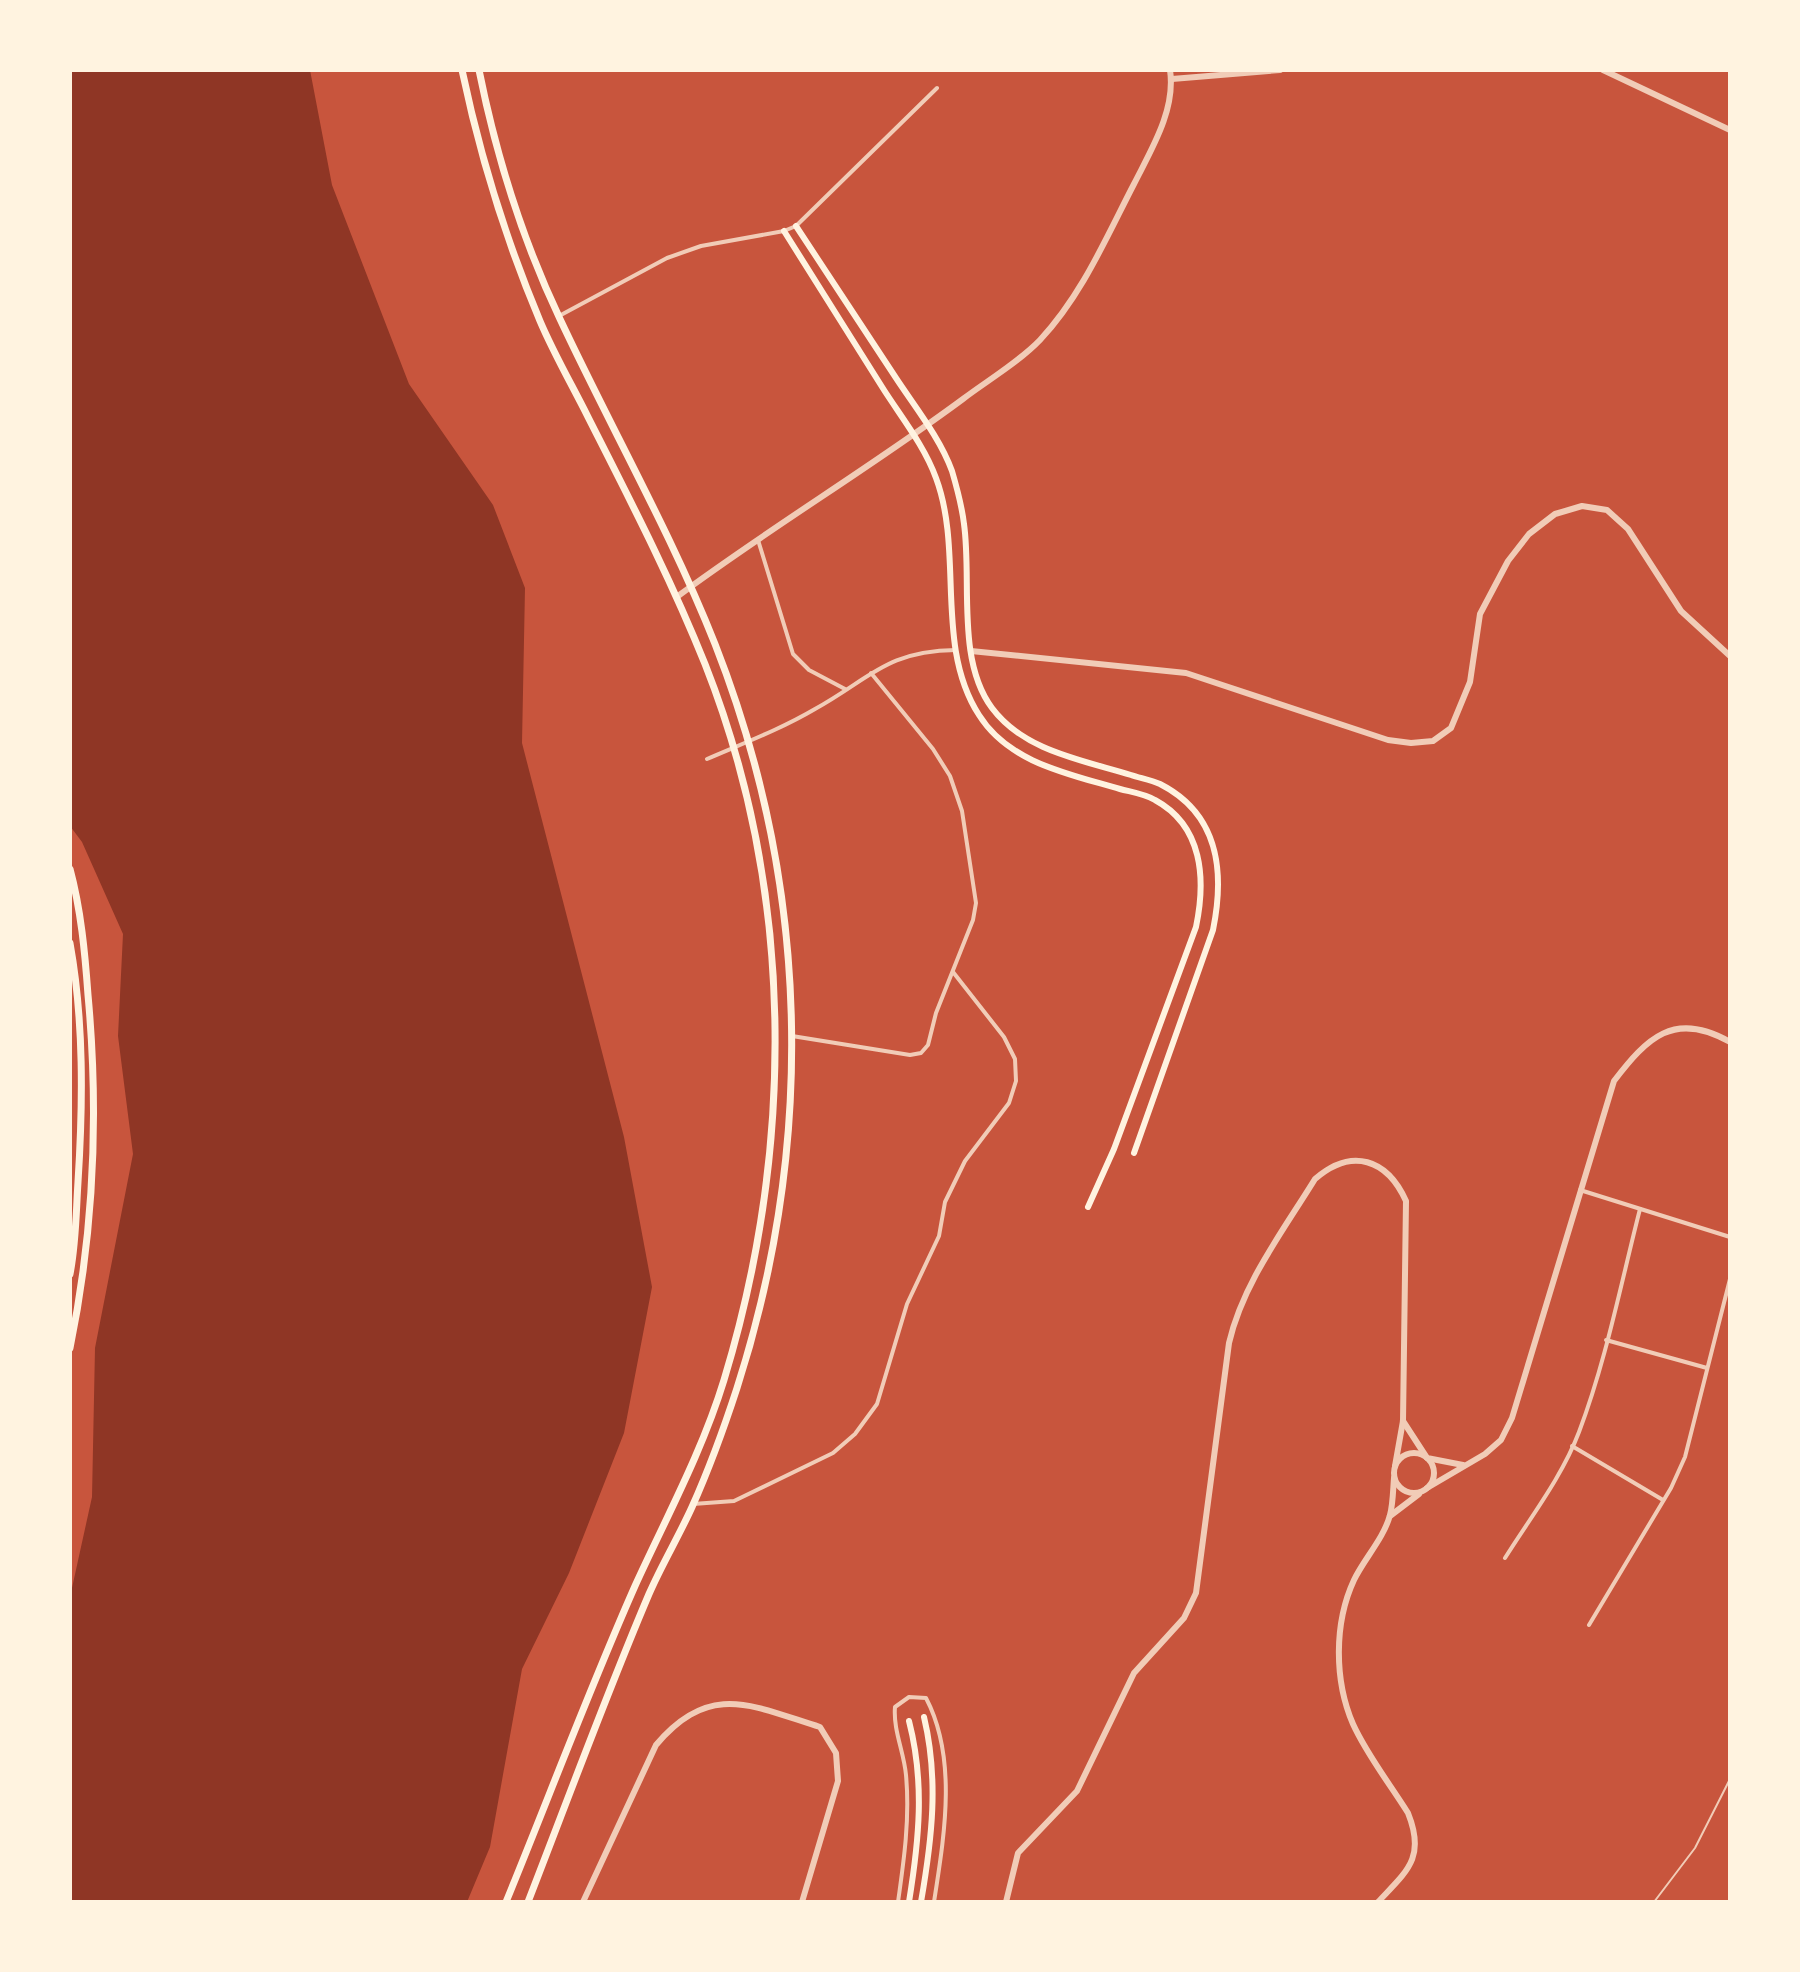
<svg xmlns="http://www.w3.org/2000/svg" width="1800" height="1972" font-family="'Times New Roman',serif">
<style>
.water{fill:#8f3625}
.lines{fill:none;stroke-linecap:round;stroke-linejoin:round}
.service{stroke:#f1ccb7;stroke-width:2}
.minor{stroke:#f1ccb7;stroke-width:4}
.tertiary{stroke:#f1ccb7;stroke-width:6}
.secondary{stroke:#fff3e0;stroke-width:6}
.primary{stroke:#fff3e0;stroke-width:7}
</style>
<rect width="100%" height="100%" fill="#c8553d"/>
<polygon class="water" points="70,70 310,70 332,185 409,384 493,505 525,588 522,743 624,1137 652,1287 624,1433 569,1573 522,1669 490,1847 467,1902 70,1902 70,1597 92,1497 95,1348 133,1154 118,1036 123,934 82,842 70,826"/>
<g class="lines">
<polyline class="service" points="1654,1902 1695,1848 1730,1779"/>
<g class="minor">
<polyline points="559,316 667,258 701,246 784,231 796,226 937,88"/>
<polyline points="758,540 793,654 809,670 845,689"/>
<path d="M707,759C744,743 781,729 815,709C871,678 886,651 956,650"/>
<polyline points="792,1036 910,1055 921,1053 928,1045 936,1013 973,920 976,903 962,811 950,776 933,749 871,673"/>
<polyline points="1580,1190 1730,1237"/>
<polyline points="1606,1340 1707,1368"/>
<polyline points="1572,1446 1663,1500"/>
<polyline points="693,1504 734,1501 833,1453 855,1434 877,1404 907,1304 939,1236 945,1202 965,1161 1009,1103 1016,1081 1015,1059 1004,1037 953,972"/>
<path d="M1505,1558C1530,1518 1562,1477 1579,1432C1606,1361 1621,1283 1640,1209"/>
<polyline points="1589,1625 1671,1488 1685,1457 1730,1279"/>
<path d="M898,1902C904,1860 910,1818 906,1775C904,1752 893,1730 895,1707L909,1697L926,1698C958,1759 944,1837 934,1902"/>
</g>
<g class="tertiary">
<polyline points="1603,70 1730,130"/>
<polyline points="1172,79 1280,70"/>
<path d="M678,596C771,527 870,468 963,399C988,380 1019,362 1040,340C1082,295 1106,238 1134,184C1151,150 1176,110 1170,70"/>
<polyline points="971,651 1186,673 1388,740 1411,743 1433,741 1451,728 1470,682 1480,614 1508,561 1529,534 1555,514 1582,506 1607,510 1628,529 1681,611 1730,656"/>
<polyline points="1403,1421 1427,1458 1463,1465"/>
<circle cx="1414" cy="1473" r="20"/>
<path d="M1427,1488L1485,1454L1501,1440L1512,1418L1614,1081C1647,1038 1674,1010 1730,1042"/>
<polyline points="1390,1516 1419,1494"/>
<path d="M583,1902L656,1745C710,1681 752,1706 820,1727L836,1753L838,1781L802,1902"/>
<path d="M1006,1902L1018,1853L1077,1791L1134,1673L1184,1618L1196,1593L1229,1343C1243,1283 1283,1231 1315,1179C1352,1147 1387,1159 1406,1201L1403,1421L1395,1466"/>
<path d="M1378,1902C1407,1871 1426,1858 1408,1813C1390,1784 1367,1755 1353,1724C1334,1680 1334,1623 1354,1580C1364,1559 1384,1538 1390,1515C1393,1504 1393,1490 1394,1478"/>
</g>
<g class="secondary">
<path d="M796,226C829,277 863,327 896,378C915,407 940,438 952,471C957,488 962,507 964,524C972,580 956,660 992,708C1024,751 1082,760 1131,775C1140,778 1151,780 1160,784C1219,814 1225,871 1213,930L1134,1153"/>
<path d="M784,231C817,284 851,337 884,390C902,418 925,447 936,478C964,553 934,645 979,715C1009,763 1069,774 1120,789C1131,792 1145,794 1155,800C1203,826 1206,879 1196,927L1114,1149L1088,1207"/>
<path d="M909,1902C919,1840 925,1783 909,1721"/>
<path d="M921,1902C932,1839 939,1780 924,1717"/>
</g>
<g class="primary">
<path d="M462,70C480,156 506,240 540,321C554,354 572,385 588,417C629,498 671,579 705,664C795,892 795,1146 724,1380C702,1452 666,1518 635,1586C589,1690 549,1797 506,1902"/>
<path d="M479,70C496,155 523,241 560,319C611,428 671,533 715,644C810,886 816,1142 737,1388C724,1428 709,1469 692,1507C679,1536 662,1564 649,1594C606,1695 568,1799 528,1902"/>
<path d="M70,869C81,910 85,953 88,995C99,1114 94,1231 70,1348"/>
<path d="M70,943C84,1021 83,1103 78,1182C76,1213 76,1244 70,1274"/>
</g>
</g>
<rect width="1800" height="1972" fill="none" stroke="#fff3e0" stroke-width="144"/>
</svg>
